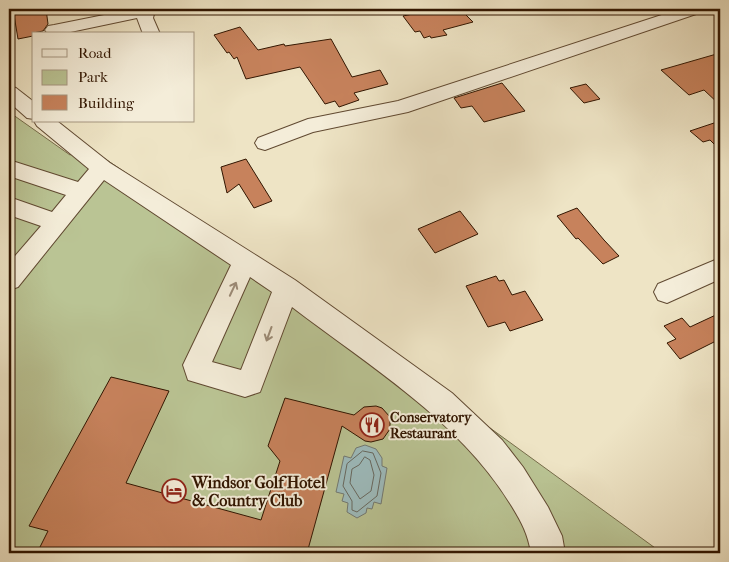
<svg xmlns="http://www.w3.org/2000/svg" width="729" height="562" font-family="'IM FELL French Canon',serif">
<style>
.green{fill:#bac494;stroke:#766c4a}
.water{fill:#9dbcbe;stroke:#727972}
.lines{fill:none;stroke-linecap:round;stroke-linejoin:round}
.shore{stroke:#67685f;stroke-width:1}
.building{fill:#c7825c;stroke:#311500}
.minor-casing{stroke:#604931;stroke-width:2}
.minor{fill:#f4edd9;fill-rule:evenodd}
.oneway{stroke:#9c8c77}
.labels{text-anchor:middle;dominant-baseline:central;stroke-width:4;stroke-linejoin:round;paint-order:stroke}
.poi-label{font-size:14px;font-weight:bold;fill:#311500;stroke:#f4edd9;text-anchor:start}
.near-poi-label{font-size:16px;font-weight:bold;fill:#311500;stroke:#f4edd9;text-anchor:start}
</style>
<rect width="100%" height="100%" fill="#eee4c5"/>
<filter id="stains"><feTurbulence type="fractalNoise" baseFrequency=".004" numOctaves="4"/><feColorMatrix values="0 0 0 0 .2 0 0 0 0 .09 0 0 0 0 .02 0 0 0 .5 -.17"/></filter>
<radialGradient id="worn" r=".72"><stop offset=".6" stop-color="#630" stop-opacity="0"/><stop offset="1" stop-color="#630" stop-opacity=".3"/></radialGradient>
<polygon class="green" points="9,112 70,155 86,146 303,292 662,553 9,553"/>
<polygon class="water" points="365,445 376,449 382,458 382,466 387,468 381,504 374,502 372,509 367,508 366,513 357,518 347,512 348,503 342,501 344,494 336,492 344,456 351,458 356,448"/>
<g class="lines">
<g class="shore">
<polygon points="363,451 373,453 381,473 377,496 357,512 352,510 352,501 343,486 347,464"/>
<polygon points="365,457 370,460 374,475 371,491 360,499 350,483 352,469 359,465"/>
</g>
</g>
<g class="building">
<polygon points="13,9 46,9 48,24 43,31 33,33 33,36 18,39"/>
<polygon points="437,9 442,9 445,12 460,9 473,22 443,30 447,35 431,38 430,36 424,38 420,31 415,32 403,16"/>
<polygon points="240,27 258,50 284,44 285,46 331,39 352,77 380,70 388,84 354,93 359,100 339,107 335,101 325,104 300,67 246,79 237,57 234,59 229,52 227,53 214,35"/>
<polygon points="720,53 720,105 704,90 689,95 661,70"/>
<polygon points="502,83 525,111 484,122 472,106 461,108 454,98"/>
<polygon points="586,84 600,99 584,103 570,88"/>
<polygon points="720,121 720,150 710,140 703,142 690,131"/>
<polygon points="246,159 272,201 254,208 239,184 227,193 221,167"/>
<polygon points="577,208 604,240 619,256 603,264 578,238 576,239 557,216"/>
<polygon points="460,211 478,234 435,253 418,229"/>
<polygon points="496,276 499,281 504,280 512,295 525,291 543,320 510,331 505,322 488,327 466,286"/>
<polygon points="720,313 720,339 680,359 667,343 676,339 664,326 682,318 690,327"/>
<polygon points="111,377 169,391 126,483 261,520 280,461 268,446 285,398 354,415 364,407 376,406 382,408 390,417 390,429 383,439 371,442 365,441 342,426 307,553 37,553 48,531 29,526"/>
</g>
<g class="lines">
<g class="minor-casing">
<g id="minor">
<polygon points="134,9 165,9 163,12 154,14 153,18 160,34 143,34 137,18 61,34 48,34 45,30 48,26 54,25"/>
<polygon points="680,9 704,9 702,12 408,112 313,132 265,150 258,148 255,143 258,138 308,119 398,101"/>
<polygon points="9,86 16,88 34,102 34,119 27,118 9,102"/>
<path d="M34,121H57L110,163L295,280L452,393L502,440L523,467L548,507L562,536L565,553H531C528,534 521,521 511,505C459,420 369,366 292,307L260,392L245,397L188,380L183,365L231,265L104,180L18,287L9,290V263L41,226L9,215V197L52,212L66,195L9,176V160L78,182L89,169L37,126ZM250,277L272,292L241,370L212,362Z"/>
<polygon points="720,258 720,279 667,303 658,300 654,292 658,284"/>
</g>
</g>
<use href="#minor" class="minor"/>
</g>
<defs><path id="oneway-shaft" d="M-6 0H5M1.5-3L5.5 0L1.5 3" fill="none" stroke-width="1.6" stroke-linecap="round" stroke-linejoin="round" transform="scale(1.25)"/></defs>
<g class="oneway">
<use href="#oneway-shaft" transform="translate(233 289) rotate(-65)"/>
<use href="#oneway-shaft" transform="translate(269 334) rotate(110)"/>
</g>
<defs>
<g id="restaurant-ring" transform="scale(1.25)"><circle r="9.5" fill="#f4edd9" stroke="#8f2418" stroke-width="1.5"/><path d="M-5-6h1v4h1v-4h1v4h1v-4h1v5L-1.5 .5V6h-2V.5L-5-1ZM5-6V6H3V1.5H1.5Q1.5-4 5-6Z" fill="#8f2418"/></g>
<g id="hotel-ring" transform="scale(1.25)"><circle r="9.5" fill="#f4edd9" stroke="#8f2418" stroke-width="1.5"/><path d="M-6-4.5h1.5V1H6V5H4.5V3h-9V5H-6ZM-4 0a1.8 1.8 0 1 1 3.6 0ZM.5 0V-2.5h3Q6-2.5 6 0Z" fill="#8f2418"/></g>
</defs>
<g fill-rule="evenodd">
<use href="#restaurant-ring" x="372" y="425"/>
<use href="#hotel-ring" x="174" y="491"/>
</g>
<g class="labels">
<g class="poi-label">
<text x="390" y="417">Conservatory<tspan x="390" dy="16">Restaurant</tspan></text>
</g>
<g class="near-poi-label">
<text x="192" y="482">Windsor Golf Hotel<tspan x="192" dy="18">&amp; Country Club</tspan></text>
</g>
</g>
<rect width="729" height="562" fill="none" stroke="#eee4c5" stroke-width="30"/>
<rect x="10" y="10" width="709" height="542" fill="none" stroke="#311500" stroke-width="2.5"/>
<rect x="15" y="15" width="699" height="532" fill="none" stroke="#311500"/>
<rect x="32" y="32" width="162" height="90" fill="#f4edd9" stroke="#a69782"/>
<rect x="42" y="49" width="25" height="8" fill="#f4edd9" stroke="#a69782"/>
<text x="78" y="58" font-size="15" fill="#311500">Road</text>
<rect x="42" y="70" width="25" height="15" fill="#bac494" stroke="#a69782"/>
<text x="78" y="82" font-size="15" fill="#311500">Park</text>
<rect x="42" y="95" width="25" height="15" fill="#c7825c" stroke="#a69782"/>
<text x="78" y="108" font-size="15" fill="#311500">Building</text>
<rect width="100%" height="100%" filter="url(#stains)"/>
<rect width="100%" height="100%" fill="url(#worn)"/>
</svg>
